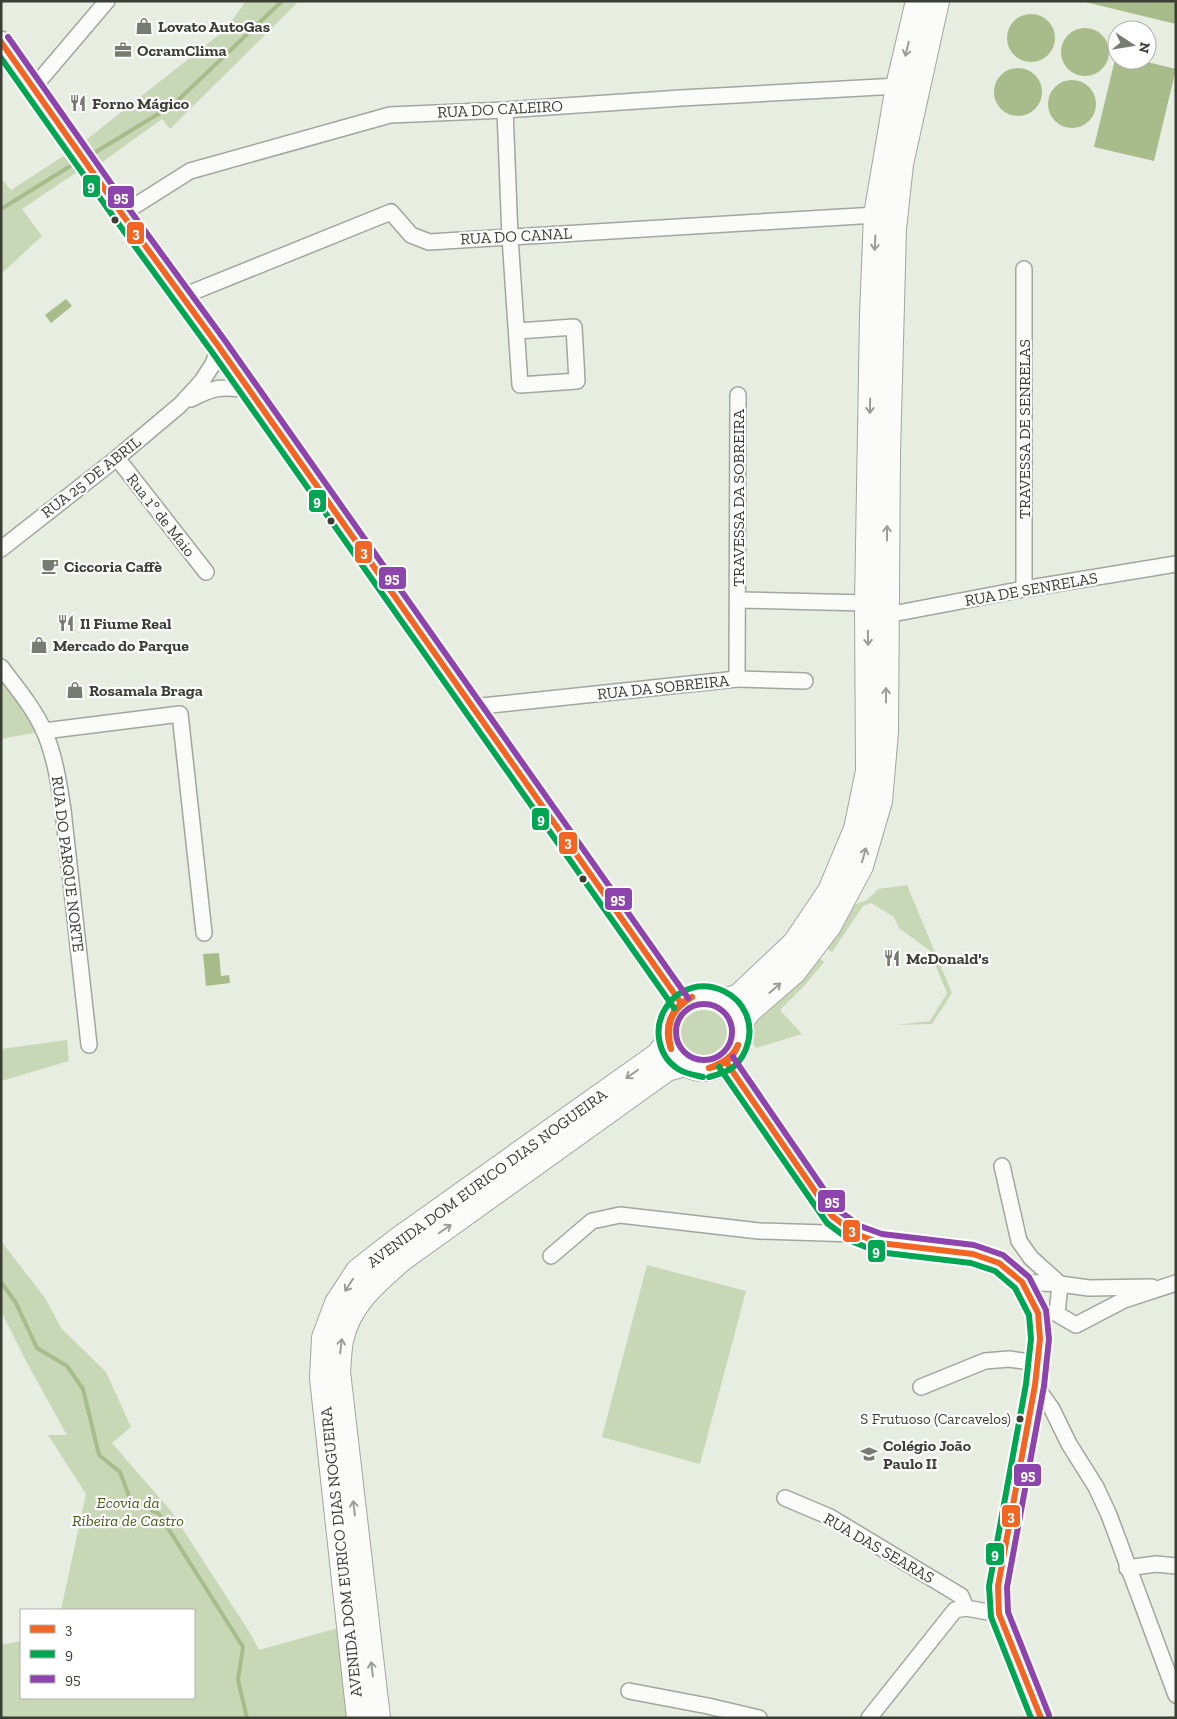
<svg xmlns="http://www.w3.org/2000/svg" width="1177" height="1719" font-family="'Zilla Slab',serif">
<style>
.green{fill:#c8d7b5}
.water{fill:#a7bc8a}
.lines{fill:none;stroke-linecap:round;stroke-linejoin:round}
.stream{stroke:#a7bc8a;stroke-width:4}
.street-casing{stroke:#a2a69d;stroke-width:18}
.secondary-casing{stroke:#a2a69d;stroke-width:24}
.primary-casing{stroke:#a2a69d;stroke-width:26}
.street{stroke:#fbfcfa;stroke-width:15}
.secondary{stroke:#fbfcfa;stroke-width:21}
.primary{stroke:#fbfcfa;stroke-width:24}
.bus-1-casing{stroke:#fff;stroke-width:10}
.bus-2-casing{stroke:#fff;stroke-width:10}
.bus-3-casing{stroke:#fff;stroke-width:10}
.bus-1{stroke:#f26522;stroke-width:6}
.bus-2{stroke:#00a651;stroke-width:6}
.bus-3{stroke:#8e44ad;stroke-width:6}
.oneway{stroke:#9a9d98}
.bus-dot{fill:#3a3e35;stroke:#fff;stroke-width:2}
.labels{text-anchor:middle;dominant-baseline:central;stroke-width:4.5;stroke-linejoin:round;paint-order:stroke}
.bus-label{font-size:15px;fill:#3a3e35;stroke:#fff;text-anchor:end}
.poi-label{font-size:16px;font-weight:bold;fill:#3a3e35;stroke:#fff;text-anchor:start}
.street-label{font-size:16px;fill:#3a3e35;stroke:#fff}
.park-label{font-size:16px;font-style:italic;fill:#455f19;stroke:#fff}
.line-badge{stroke:#fff;stroke-width:2}
.badge-label{font-size:14px;text-anchor:middle;font-weight:bold;fill:#fff}
</style>
<rect width="100%" height="100%" fill="#e7ede1"/>
<g class="green">
<polygon points="246,1 299,1 170,129 162,119 101,163 74,174 22,209 42,236 1,274 1,178 11,190 76,148 201,49 226,29"/>
<polygon points="1,667 44,731 1,739"/>
<polygon points="907,885 952,993 932,1024 896,1025 930,1021 947,993 929,950 899,928 894,917 871,903 863,906 832,952 827,949 854,905 867,900 878,889"/>
<polygon points="819,958 824,962 804,986 780,1010 802,1034 756,1048 749,1037 753,1025 794,987"/>
<circle cx="704" cy="1034" r="24"/>
<polygon points="67,1040 69,1061 1,1081 1,1049"/>
<polygon points="1,1241 45,1298 61,1328 106,1372 131,1427 112,1443 171,1511 250,1633 259,1650 349,1625 359,1718 3,1718 1,1715 1,1645 21,1641 21,1698 194,1698 194,1610 61,1610 86,1494 48,1435 67,1435 27,1363 1,1311"/>
<polygon points="647,1265 746,1291 700,1464 602,1437"/>
</g>
<g class="water">
<polygon points="1081,1 1176,1 1176,24"/>
<circle cx="1031" cy="38" r="24"/>
<circle cx="1085" cy="52" r="24"/>
<polygon points="1116,55 1117,60 1139,60 1176,69 1154,161 1094,147"/>
<circle cx="1018" cy="92" r="24"/>
<circle cx="1072" cy="104" r="24"/>
<polygon points="66,299 72,306 51,323 45,315"/>
<polygon points="219,953 221,976 229,975 230,983 206,986 203,954"/>
</g>
<g class="lines">
<g class="stream">
<polyline points="94,153 173,105 282,1"/>
<polyline points="1,209 72,165"/>
<polyline points="1,1282 16,1303 37,1348 67,1366 83,1389 99,1455 120,1472 130,1499 159,1514 243,1647 238,1680 247,1718"/>
</g>
<g class="street-casing">
<g id="street">
<polyline points="33,88 107,1"/>
<polyline points="505,110 510,237 520,385 577,381 574,327 518,331"/>
<polyline points="122,214 190,171 390,115 505,110 681,98 898,86"/>
<polyline points="1024,269 1024,589"/>
<polyline points="183,296 391,212 411,235 429,242 876,215"/>
<path d="M191,399C213,387 222,386 248,390"/>
<polyline points="117,458 206,572"/>
<polyline points="1,549 117,458 180,405 202,381 213,364 219,347"/>
<polyline points="738,600 867,603"/>
<polyline points="887,615 1024,589 1176,564"/>
<path d="M1,667C16,687 34,708 44,731C55,756 59,784 63,810L89,1045"/>
<polyline points="737,679 805,681"/>
<polyline points="472,707 737,679 738,395"/>
<polyline points="44,731 180,714 204,933"/>
<polyline points="1002,1166 1019,1241 1031,1258 1060,1284 1057,1314 1076,1325 1124,1300 1176,1283"/>
<polyline points="551,1256 592,1221 620,1215 759,1231 856,1234"/>
<polyline points="1022,1282 1060,1284 1089,1288 1152,1287"/>
<polyline points="1035,1385 1052,1409 1069,1444 1096,1487 1109,1515 1176,1695"/>
<polyline points="921,1387 985,1361 1009,1359 1037,1363"/>
<polyline points="785,1498 830,1517 961,1596 966,1608"/>
<polyline points="1127,1568 1156,1564 1176,1566"/>
<polyline points="629,1691 708,1706 759,1718"/>
<polyline points="869,1718 955,1610 966,1608 999,1614"/>
</g>
</g>
<g class="secondary-casing">
<g id="secondary">
<polyline points="1,42 122,214 219,347 248,390 681,1003"/>
<polyline points="726,1062 832,1216 856,1234 880,1243 973,1254 999,1263 1022,1282 1038,1313 1040,1339 1035,1385 998,1586 999,1614 1041,1718"/>
</g>
</g>
<g class="primary-casing">
<g id="primary">
<circle cx="704" cy="1032" r="37"/>
<polyline points="725,1001 739,996 795,943 830,891 856,829 868,771 867,603 872,316 876,215 898,86 918,1"/>
<polyline points="740,1022 750,1010 794,972 829,926 861,866 880,801 886,732 888,454 894,229 901,164 937,1"/>
<polyline points="359,1718 322,1378 324,1338 337,1303 358,1271 399,1239 658,1055 668,1042"/>
<path d="M378,1718L338,1372C339,1362 339,1351 341,1341C348,1304 376,1282 402,1259L667,1069L685,1064"/>
</g>
</g>
<use href="#street" class="street"/>
<use href="#secondary" class="secondary"/>
<use href="#primary" class="primary"/>
<g class="bus-1-casing">
<g id="bus-1">
<polyline points="1,42 122,214 219,347 681,1003"/>
<path d="M671,1049C663,1027 670,1007 692,997"/>
<path d="M671,1049C666,1024 670,1011 692,997"/>
<polyline points="726,1062 832,1216 856,1234 880,1243 973,1254 999,1263 1022,1282 1038,1313 1040,1339 1035,1385 998,1586 999,1614 1041,1718"/>
<path d="M709,1068C723,1065 733,1060 738,1045"/>
<path d="M709,1068C722,1063 732,1058 738,1045"/>
</g>
</g>
<g class="bus-2-casing">
<g id="bus-2">
<polyline points="1,58 115,219 212,352 674,1008"/>
<polyline points="719,1067 827,1223 851,1241 878,1252 971,1263 995,1271 1015,1288 1029,1315 1031,1339 1026,1384 989,1586 991,1617 1031,1718"/>
<path d="M703,1077C695,1075 686,1074 678,1069C658,1056 653,1029 665,1009C694,961 766,996 746,1049C738,1068 728,1072 709,1077"/>
</g>
</g>
<g class="bus-3-casing">
<g id="bus-3">
<polyline points="8,37 129,209 226,342 688,998"/>
<circle cx="704" cy="1032" r="28"/>
<polyline points="733,1057 838,1210 860,1226 882,1234 974,1245 1003,1255 1029,1277 1046,1310 1049,1339 1044,1386 1007,1587 1008,1612 1049,1715"/>
</g>
</g>
<use href="#bus-1" class="bus-1"/>
<use href="#bus-2" class="bus-2"/>
<use href="#bus-3" class="bus-3"/>
</g>
<defs><path id="oneway-shaft" d="M-6 0H5M1.5-3L5.5 0L1.5 3" fill="none" stroke-width="1.6" stroke-linecap="round" stroke-linejoin="round" transform="scale(1.25)"/></defs>
<g class="oneway">
<use href="#oneway-shaft" transform="translate(907 49) rotate(104)"/>
<use href="#oneway-shaft" transform="translate(875 243) rotate(93)"/>
<use href="#oneway-shaft" transform="translate(870 406) rotate(91)"/>
<use href="#oneway-shaft" transform="translate(887 533) rotate(-90)"/>
<use href="#oneway-shaft" transform="translate(868 638) rotate(89)"/>
<use href="#oneway-shaft" transform="translate(886 695) rotate(-90)"/>
<use href="#oneway-shaft" transform="translate(864 855) rotate(-74)"/>
<use href="#oneway-shaft" transform="translate(775 988) rotate(-41)"/>
<use href="#oneway-shaft" transform="translate(632 1074) rotate(145)"/>
<use href="#oneway-shaft" transform="translate(445 1229) rotate(-35)"/>
<use href="#oneway-shaft" transform="translate(349 1285) rotate(123)"/>
<use href="#oneway-shaft" transform="translate(341 1346) rotate(-83)"/>
<use href="#oneway-shaft" transform="translate(354 1508) rotate(-97)"/>
<use href="#oneway-shaft" transform="translate(372 1669) rotate(-97)"/>
</g>
<defs>
<g id="shop-bare" transform="scale(1.35)"><path d="M-5-2.5h2.3a2.7 3.5 0 0 1 5.4 0H5L5.5 6h-11ZM-1.5-2.5h3a1.5 2.3 0 0 0-3 0Z" fill="#777b71" stroke="#fff" stroke-width="2.5" paint-order="stroke"/></g>
<g id="office-bare" transform="scale(1.35)"><path d="M-6-3h4V-5.5h4V-3h4V5H-6ZM-1-4.5V-3h2v-1.5ZM-6 0V1H6V0Z" fill="#777b71" stroke="#fff" stroke-width="2.5" paint-order="stroke"/></g>
<g id="restaurant-bare" transform="scale(1.35)"><path d="M-5-6h1v4h1v-4h1v4h1v-4h1v5L-1.5 .5V6h-2V.5L-5-1ZM5-6V6H3V1.5H1.5Q1.5-4 5-6Z" fill="#777b71" stroke="#fff" stroke-width="2.5" paint-order="stroke"/></g>
<g id="cafe-bare" transform="scale(1.35)"><path d="M-5.5-4.5H6V0H3Q3 3.5 0 3.5H-2.5Q-5.5 3.5-5.5 0ZM3-3.2v2h1.7v-2ZM-6 4.5H4V6H-6Z" fill="#777b71" stroke="#fff" stroke-width="2.5" paint-order="stroke"/></g>
<g id="school-bare" transform="scale(1.35)"><path d="M0-5L7-2L0 1L-7-2ZM-4 1L0 2.5L4 1V4Q0 6-4 4Z" fill="#777b71" stroke="#fff" stroke-width="2.5" paint-order="stroke"/></g>
</defs>
<g fill-rule="evenodd">
<use href="#shop-bare" x="144" y="26"/>
<use href="#office-bare" x="123" y="50"/>
<use href="#restaurant-bare" x="78" y="103"/>
<use href="#cafe-bare" x="50" y="566"/>
<use href="#restaurant-bare" x="66" y="623"/>
<use href="#shop-bare" x="39" y="645"/>
<use href="#shop-bare" x="75" y="690"/>
<use href="#restaurant-bare" x="892" y="958"/>
<use href="#school-bare" x="869" y="1454"/>
</g>
<g class="bus-dot">
<circle cx="115" cy="220" r="4.5"/>
<circle cx="331" cy="521" r="4.5"/>
<circle cx="583" cy="879" r="4.5"/>
<circle cx="1020" cy="1419" r="4.5"/>
</g>
<g class="labels">
<g class="bus-label">
<text x="1011" y="1419">S Frutuoso (Carcavelos)</text>
</g>
<g class="poi-label">
<text x="158" y="26">Lovato AutoGas</text>
<text x="137" y="50">OcramClima</text>
<text x="92" y="103">Forno Mágico</text>
<text x="64" y="566">Ciccoria Caffè</text>
<text x="80" y="623">Il Fiume Real</text>
<text x="53" y="645">Mercado do Parque</text>
<text x="89" y="690">Rosamala Braga</text>
<text x="906" y="958">McDonald's</text>
<text x="883" y="1445">Colégio João<tspan x="883" dy="18">Paulo II</tspan></text>
</g>
<g class="street-label">
<text transform="translate(500 109) rotate(-3)">RUA DO CALEIRO</text>
<text transform="translate(516 236) rotate(-3)">RUA DO CANAL</text>
<text transform="translate(1024 429) rotate(-90)">TRAVESSA DE SENRELAS</text>
<text transform="translate(91 477) rotate(-38)">RUA 25 DE ABRIL</text>
<text transform="translate(738 498) rotate(-90)">TRAVESSA DA SOBREIRA</text>
<text transform="translate(161 515) rotate(52)">Rua 1º de Maio</text>
<text transform="translate(1031 589) rotate(-10)">RUA DE SENRELAS</text>
<text transform="translate(663 687) rotate(-6)">RUA DA SOBREIRA</text>
<text transform="translate(68 864) rotate(83)">RUA DO PARQUE NORTE</text>
<text transform="translate(487 1178) rotate(-36)">AVENIDA DOM EURICO DIAS NOGUEIRA</text>
<text transform="translate(879 1548) rotate(30)">RUA DAS SEARAS</text>
<text transform="translate(341 1552) rotate(-96)">AVENIDA DOM EURICO DIAS NOGUEIRA</text>
</g>
<g class="park-label">
<text x="128" y="1502">Ecovia da<tspan x="128" dy="18">Ribeira de Castro</tspan></text>
</g>
</g>
<g class="line-badge">
<rect x="82" y="174" width="19" height="24" rx="5" fill="#00a651"/>
<rect x="107" y="185" width="28" height="24" rx="5" fill="#8e44ad"/>
<rect x="126" y="221" width="19" height="24" rx="5" fill="#f26522"/>
<rect x="308" y="489" width="19" height="24" rx="5" fill="#00a651"/>
<rect x="354" y="540" width="19" height="24" rx="5" fill="#f26522"/>
<rect x="378" y="566" width="29" height="24" rx="5" fill="#8e44ad"/>
<rect x="531" y="807" width="19" height="24" rx="5" fill="#00a651"/>
<rect x="558" y="831" width="20" height="24" rx="5" fill="#f26522"/>
<rect x="604" y="887" width="29" height="24" rx="5" fill="#8e44ad"/>
<rect x="817" y="1189" width="29" height="24" rx="5" fill="#8e44ad"/>
<rect x="842" y="1219" width="19" height="24" rx="5" fill="#f26522"/>
<rect x="867" y="1239" width="19" height="24" rx="5" fill="#00a651"/>
<rect x="1013" y="1463" width="29" height="24" rx="5" fill="#8e44ad"/>
<rect x="1001" y="1504" width="20" height="24" rx="5" fill="#f26522"/>
<rect x="985" y="1542" width="20" height="24" rx="5" fill="#00a651"/>
</g>
<g class="badge-label">
<text x="91" y="191">9</text>
<text x="121" y="202">95</text>
<text x="136" y="238">3</text>
<text x="317" y="506">9</text>
<text x="364" y="557">3</text>
<text x="392" y="583">95</text>
<text x="541" y="824">9</text>
<text x="568" y="847">3</text>
<text x="618" y="904">95</text>
<text x="832" y="1206">95</text>
<text x="852" y="1235">3</text>
<text x="876" y="1256">9</text>
<text x="1028" y="1480">95</text>
<text x="1011" y="1521">3</text>
<text x="995" y="1559">9</text>
</g>
<rect width="1177" height="1719" fill="none" stroke="#3a3e35" stroke-width="5"/>
<rect x="20" y="1609" width="175" height="90" fill="#ffffff" stroke="#b0b2ae"/>
<rect x="30" y="1625" width="25" height="8" fill="#f26522" stroke="#b0b2ae"/>
<text x="65" y="1634" font-size="15" fill="#3a3e35">3</text>
<rect x="30" y="1650" width="25" height="8" fill="#00a651" stroke="#b0b2ae"/>
<text x="65" y="1659" font-size="15" fill="#3a3e35">9</text>
<rect x="30" y="1675" width="25" height="8" fill="#8e44ad" stroke="#b0b2ae"/>
<text x="65" y="1684" font-size="15" fill="#3a3e35">95</text>
<g transform="translate(1132 45) rotate(102)"><circle r="24" fill="#ffffff" stroke="#b0b2ae"/>
<path d="M0-4L9 19L0 12L-9 19Z" fill="#777b71"/>
<text y="-8" font-size="14" font-weight="bold" text-anchor="middle" fill="#3a3e35">N</text>
</g>
</svg>
